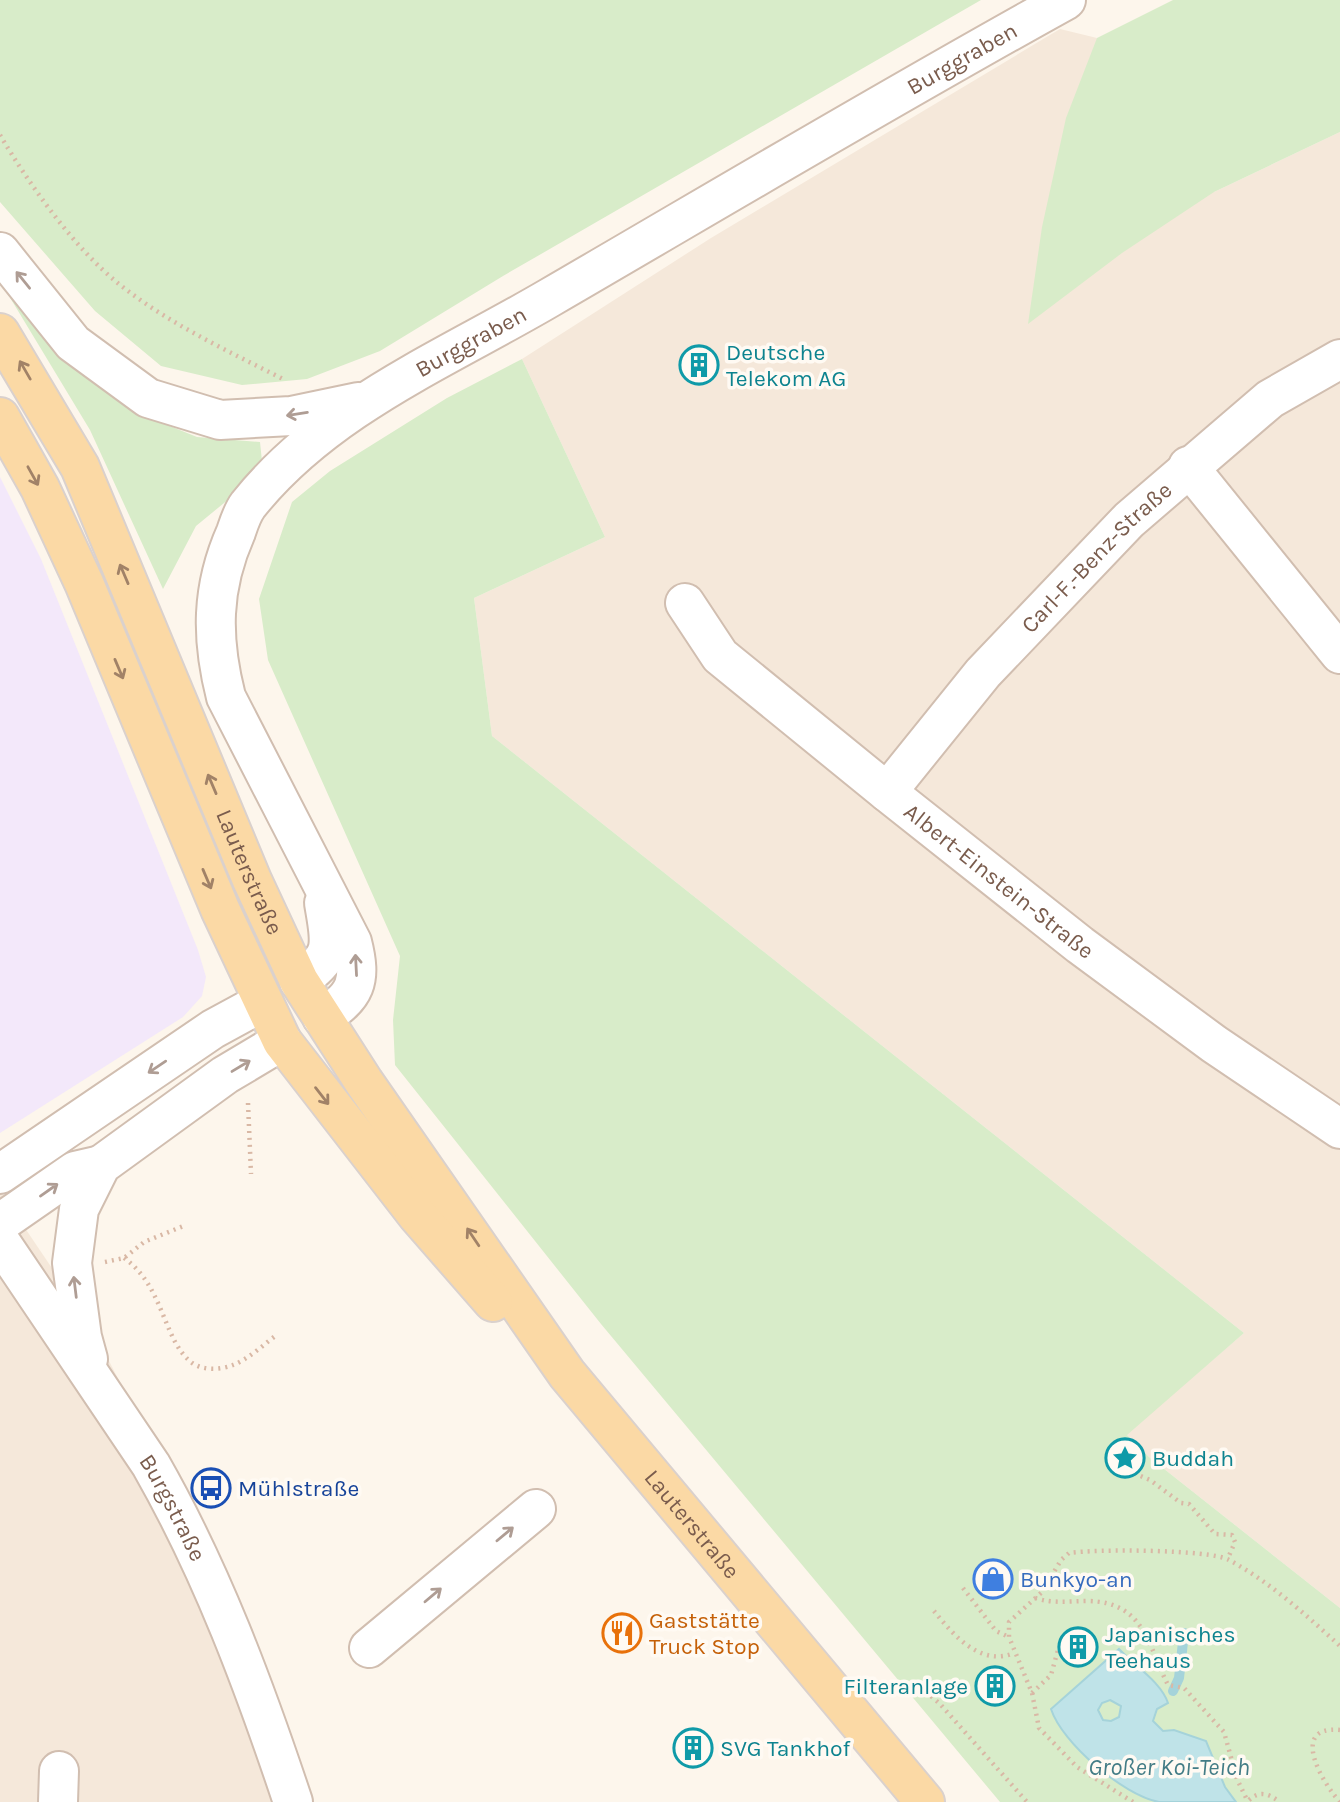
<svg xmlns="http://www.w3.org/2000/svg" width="1340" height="1802" font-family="Karla,sans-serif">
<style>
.residential{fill:#f5e8da}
.education{fill:#f3e8fa}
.green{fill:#d8ecc9}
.water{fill:#bfe3e8;stroke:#a5d3da;stroke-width:2;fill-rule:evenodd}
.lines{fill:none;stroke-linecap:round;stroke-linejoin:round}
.stream{stroke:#a5d3da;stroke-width:10}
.minor-casing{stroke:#d1beb0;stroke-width:42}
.major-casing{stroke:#dad1cd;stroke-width:42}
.path{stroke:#d9b8a5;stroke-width:4.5;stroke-dasharray:2 5;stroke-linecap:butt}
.minor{stroke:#fff;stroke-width:38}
.major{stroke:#fbd9a5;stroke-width:38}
.oneway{stroke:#af9d94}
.oneway2{stroke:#a18267}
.labels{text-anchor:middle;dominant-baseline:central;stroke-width:7;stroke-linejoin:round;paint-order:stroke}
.street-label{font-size:23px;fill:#7a5c4d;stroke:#fffaf3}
.culture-label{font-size:23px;fill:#0d838f;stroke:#fffaf3;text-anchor:start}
.transit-label{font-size:23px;fill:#164399;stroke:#fffaf3;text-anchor:start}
.shop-label{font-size:23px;fill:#366cbe;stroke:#fffaf3;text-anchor:start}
.food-label{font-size:23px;fill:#c56008;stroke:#fffaf3;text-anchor:start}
.water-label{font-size:24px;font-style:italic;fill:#437c86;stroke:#fffaf3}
</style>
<rect width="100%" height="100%" fill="#fdf6ec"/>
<g class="residential">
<polygon points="1060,29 1097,38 1214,192 1340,132 1340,1608 1149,1457 1126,1434 1244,1333 492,736 474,598 605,537 522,359 711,238"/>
<polygon points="0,1191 91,1326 213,1563 311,1802 0,1802"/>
</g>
<polygon class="education" points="0,477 41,559 198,950 206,977 202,996 183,1017 0,1133"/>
<g class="green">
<polygon points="0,0 981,0 503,276 380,351 307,379 242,385 161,366 95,311 0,202"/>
<polygon points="1173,0 1340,0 1340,132 1214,192 1122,253 1028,324 1042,227 1066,118 1097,38"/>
<polygon points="6,291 72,360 130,410 197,437 260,442 263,471 196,526 163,589 90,430"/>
<polygon points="522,359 605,537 474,598 492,736 1244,1333 1127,1435 1149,1457 1340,1608 1340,1802 1000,1802 601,1324 395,1065 393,1020 400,956 268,660 259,599 292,502 330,471 447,398"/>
</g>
<path class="water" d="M1119,1649C1135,1666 1161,1682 1168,1703L1157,1709L1153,1721L1163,1731L1174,1730L1206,1741L1225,1787L1236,1802C1212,1802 1183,1802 1159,1802C1123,1795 1062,1743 1051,1709ZM1110,1700L1121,1706L1119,1717L1111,1721L1103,1720L1098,1710L1102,1703Z"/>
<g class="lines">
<polyline class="stream" points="1173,1691 1179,1678 1184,1633"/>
<g class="minor-casing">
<g id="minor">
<polyline points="0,252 73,343 148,398 220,420 291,416 358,402"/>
<polyline points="1188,466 1340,654"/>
<path id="s1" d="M685,603L720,656L887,792L1080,945L1214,1044L1340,1129"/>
<path id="s2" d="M887,792L983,673L1129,520L1270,399L1340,359"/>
<path d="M299,981C336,955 331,945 324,903"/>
<path id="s3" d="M322,1017C356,997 362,981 352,942L226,697C211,638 211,588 236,532C239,523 242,513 248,505C325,408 445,359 549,298C721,198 892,96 1066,0"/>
<polyline points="0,1174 213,1029 261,1003"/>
<polyline points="0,1223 75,1171 101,1165"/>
<path id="s4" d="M0,1241L151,1465C212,1572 254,1685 293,1802"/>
<polyline points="88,1359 82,1337 72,1263 79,1209 101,1165 225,1075 282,1041"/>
<polyline points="369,1648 536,1509"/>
<polyline points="58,1802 59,1771"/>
</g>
</g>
<g class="major-casing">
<g id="major">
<path id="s5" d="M0,333L80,467L252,880L299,981L364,1082L567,1374L925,1802"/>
<polyline points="0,417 40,488 84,583 220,909 282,1041 417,1215 493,1302"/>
</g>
</g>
<g class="path">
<path d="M0,135C29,184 74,248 119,284C169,324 228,351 285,380"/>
<polyline points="248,1103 251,1174"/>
<path d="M124,1258C164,1286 163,1340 191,1362C202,1371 221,1370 233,1365C249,1359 264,1344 278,1334"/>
<polyline points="105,1262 124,1258 144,1242 186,1225"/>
<polyline points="1115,1465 1150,1480 1181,1503 1189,1504 1215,1534 1232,1535 1235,1542 1228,1558"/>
<polyline points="963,1588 996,1631 1009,1637"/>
<path d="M1035,1598C1054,1604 1069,1601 1088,1601C1145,1602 1148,1646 1168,1685L1184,1688L1224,1732L1237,1779L1248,1802"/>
<path d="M934,1611C953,1635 981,1667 1014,1653"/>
<polyline points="896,1690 915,1682 940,1704 1027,1802"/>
<polyline points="1032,1693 1051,1675 1058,1650"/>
<path d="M1249,1800C1260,1790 1269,1794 1280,1802"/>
<path d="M1133,1802L1077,1767L1039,1728L1032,1693L1009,1637V1622L1042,1592L1061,1560L1069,1553C1094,1549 1210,1549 1229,1560C1270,1582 1306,1615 1340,1646"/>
<path d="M1340,1802C1323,1784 1288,1725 1340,1730"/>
</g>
<use href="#minor" class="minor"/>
<use href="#major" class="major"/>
</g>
<defs><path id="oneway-shaft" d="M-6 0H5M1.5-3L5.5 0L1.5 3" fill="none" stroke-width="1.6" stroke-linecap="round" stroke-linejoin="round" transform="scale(1.75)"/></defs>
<g class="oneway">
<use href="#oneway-shaft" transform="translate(23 280) rotate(-129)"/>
<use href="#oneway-shaft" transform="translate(297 414) rotate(171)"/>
<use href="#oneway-shaft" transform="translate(356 965) rotate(-93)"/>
<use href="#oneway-shaft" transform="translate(241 1066) rotate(-31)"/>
<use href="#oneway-shaft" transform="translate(157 1067) rotate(146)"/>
<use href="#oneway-shaft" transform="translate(49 1190) rotate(-35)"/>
<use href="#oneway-shaft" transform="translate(75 1287) rotate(-97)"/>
<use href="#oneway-shaft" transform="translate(505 1534) rotate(-40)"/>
<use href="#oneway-shaft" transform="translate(433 1595) rotate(-40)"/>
</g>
<g class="oneway2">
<use href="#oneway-shaft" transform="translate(25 370) rotate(-120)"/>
<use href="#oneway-shaft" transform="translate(33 476) rotate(61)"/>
<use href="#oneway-shaft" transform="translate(124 574) rotate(-113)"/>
<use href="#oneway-shaft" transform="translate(119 669) rotate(67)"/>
<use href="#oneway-shaft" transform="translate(212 784) rotate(-113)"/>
<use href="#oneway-shaft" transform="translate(207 879) rotate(67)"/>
<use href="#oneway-shaft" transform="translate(322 1096) rotate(52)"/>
<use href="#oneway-shaft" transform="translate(473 1237) rotate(-124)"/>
</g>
<defs>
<g id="building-ring" transform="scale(2.0125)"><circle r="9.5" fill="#fffaf3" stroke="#0f9aa8" stroke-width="1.5"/><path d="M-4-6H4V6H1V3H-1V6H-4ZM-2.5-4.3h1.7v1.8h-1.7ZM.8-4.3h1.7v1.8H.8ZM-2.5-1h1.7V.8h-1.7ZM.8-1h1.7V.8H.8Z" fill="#0f9aa8"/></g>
<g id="sight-ring" transform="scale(2.0125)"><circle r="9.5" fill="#fffaf3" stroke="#0f9aa8" stroke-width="1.5"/><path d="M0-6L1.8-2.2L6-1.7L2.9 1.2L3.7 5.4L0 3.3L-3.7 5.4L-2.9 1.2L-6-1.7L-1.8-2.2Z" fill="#0f9aa8"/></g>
<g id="bus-ring" transform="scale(2.0125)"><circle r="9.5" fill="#fffaf3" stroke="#1a4fb4" stroke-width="1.5"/><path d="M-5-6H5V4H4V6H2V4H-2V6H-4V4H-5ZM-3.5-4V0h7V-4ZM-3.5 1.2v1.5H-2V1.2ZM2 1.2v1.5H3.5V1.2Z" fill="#1a4fb4"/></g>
<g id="shop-ring" transform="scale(2.0125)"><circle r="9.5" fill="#fffaf3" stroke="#3f7fe0" stroke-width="1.5"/><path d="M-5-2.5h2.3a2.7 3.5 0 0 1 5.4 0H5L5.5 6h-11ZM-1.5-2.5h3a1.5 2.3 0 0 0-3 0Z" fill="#3f7fe0"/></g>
<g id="restaurant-ring" transform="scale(2.0125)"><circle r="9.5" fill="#fffaf3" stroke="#e8710a" stroke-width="1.5"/><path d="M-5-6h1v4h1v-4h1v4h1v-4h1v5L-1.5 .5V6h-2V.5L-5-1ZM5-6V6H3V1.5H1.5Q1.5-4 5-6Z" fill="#e8710a"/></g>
</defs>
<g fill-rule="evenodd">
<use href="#building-ring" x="699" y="365"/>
<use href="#sight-ring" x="1125" y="1458"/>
<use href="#bus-ring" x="211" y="1488"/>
<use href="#shop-ring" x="993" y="1579"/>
<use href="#restaurant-ring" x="622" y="1633"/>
<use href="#building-ring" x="1078" y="1647"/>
<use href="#building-ring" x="995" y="1686"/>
<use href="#building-ring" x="693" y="1748"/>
</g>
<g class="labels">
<g class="street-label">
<text stroke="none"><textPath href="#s3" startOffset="1409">Burggraben</textPath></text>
<text stroke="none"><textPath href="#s3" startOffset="842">Burggraben</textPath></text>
<text stroke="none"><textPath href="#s2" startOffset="315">Carl-F.-Benz-Straße</textPath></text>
<text stroke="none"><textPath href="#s5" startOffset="595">Lauterstraße</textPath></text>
<text stroke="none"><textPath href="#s1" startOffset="422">Albert-Einstein-Straße</textPath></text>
<text stroke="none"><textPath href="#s4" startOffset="318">Burgstraße</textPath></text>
<text stroke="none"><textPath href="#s5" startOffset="1386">Lauterstraße</textPath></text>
</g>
<g class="culture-label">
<text x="726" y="352">Deutsche<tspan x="726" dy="26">Telekom AG</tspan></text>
<text x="1152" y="1458">Buddah</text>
<text x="1105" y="1634">Japanisches<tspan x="1105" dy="26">Teehaus</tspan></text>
<text x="968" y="1686" text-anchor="end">Filteranlage</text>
<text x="720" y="1748">SVG Tankhof</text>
</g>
<g class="transit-label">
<text x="238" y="1488">Mühlstraße</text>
</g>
<g class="shop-label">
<text x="1020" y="1579">Bunkyo-an</text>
</g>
<g class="food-label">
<text x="649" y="1620">Gaststätte<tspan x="649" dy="26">Truck Stop</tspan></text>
</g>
<g class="water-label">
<text x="1169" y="1767">Großer Koi-Teich</text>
</g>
</g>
</svg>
